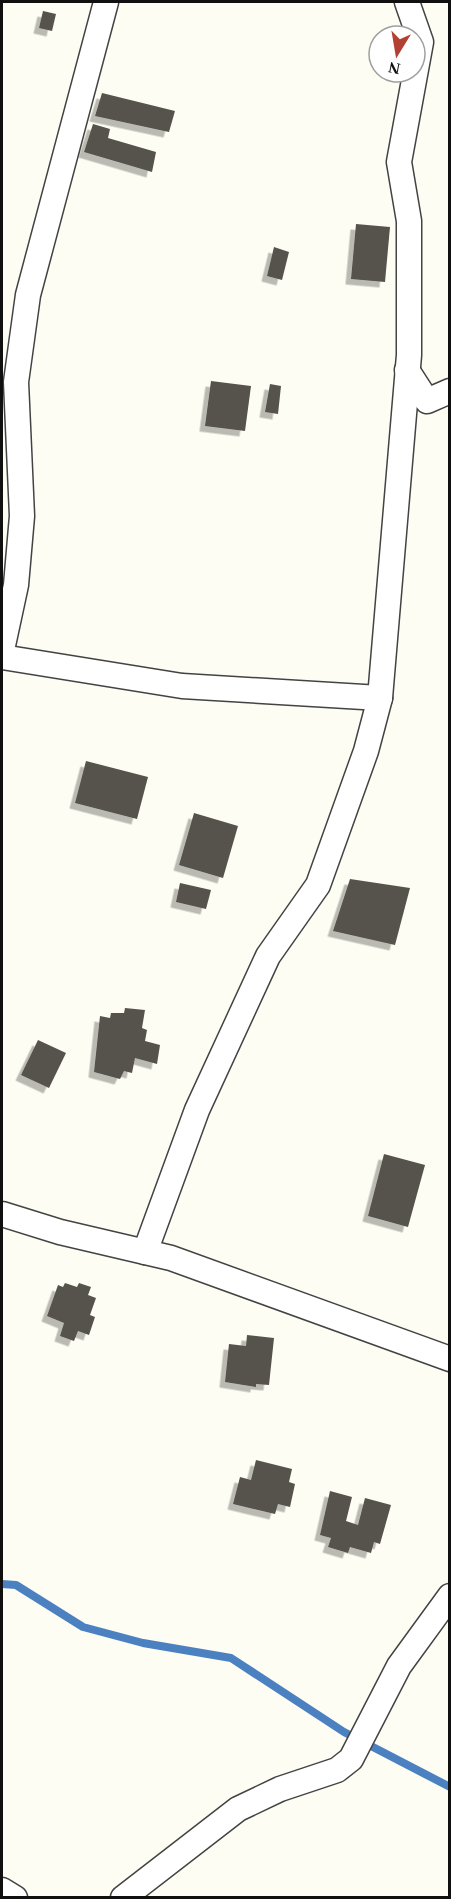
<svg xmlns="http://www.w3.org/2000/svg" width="451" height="1899" font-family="'Times New Roman',serif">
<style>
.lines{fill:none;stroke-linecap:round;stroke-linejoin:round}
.stream{stroke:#4b81c1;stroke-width:8}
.building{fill:#57524d;filter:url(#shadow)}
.street-casing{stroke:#434343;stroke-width:27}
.street{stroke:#fff;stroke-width:24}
</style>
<defs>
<filter id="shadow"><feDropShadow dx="-5.5" dy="5.5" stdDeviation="0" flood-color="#0004"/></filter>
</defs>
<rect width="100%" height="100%" fill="#fefdf3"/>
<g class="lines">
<polyline class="stream" points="2,1584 16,1585 83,1627 143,1643 231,1658 344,1732 450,1787"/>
</g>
<g class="building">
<polygon points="43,11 56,14 52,31 39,28"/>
<polygon points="102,93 175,111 169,132 95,116"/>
<polygon points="93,124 110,129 108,138 156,152 152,172 84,152"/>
<polygon points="356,224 390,227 385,282 351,279"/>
<polygon points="274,247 289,252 282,280 267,276"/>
<polygon points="211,381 251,386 245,431 205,426"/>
<polygon points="270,384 281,386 278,414 265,412"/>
<polygon points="86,761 148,777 137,819 75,803"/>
<polygon points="194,813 238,826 223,878 179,865"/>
<polygon points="350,879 410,888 395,945 333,931"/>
<polygon points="180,883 211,890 206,909 176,902"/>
<polygon points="125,1008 145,1010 142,1028 147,1030 145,1041 160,1045 157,1064 135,1058 132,1073 124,1071 120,1079 94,1072 100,1016 110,1018 111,1013 124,1013"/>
<polygon points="38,1040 66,1053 49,1088 21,1075"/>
<polygon points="384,1154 425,1165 408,1227 368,1216"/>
<polygon points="65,1283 77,1287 79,1283 91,1287 88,1295 96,1298 90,1315 95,1317 89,1335 78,1331 74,1341 60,1336 64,1323 47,1316 58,1285 63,1287"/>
<polygon points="247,1335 274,1338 269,1385 256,1384 256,1387 225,1382 229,1344 246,1346"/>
<polygon points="256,1460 292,1469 289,1482 295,1484 290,1507 278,1504 275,1514 233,1504 240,1477 251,1480"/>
<polygon points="330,1491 352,1497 346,1521 358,1525 365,1498 391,1505 380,1544 374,1542 371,1553 350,1547 348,1553 328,1547 331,1538 320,1535"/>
</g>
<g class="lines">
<g class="street-casing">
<g id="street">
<polyline points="407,370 427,401 450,391"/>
<polyline points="2,650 16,585 22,516 16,382 28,295 106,2"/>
<polyline points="2,657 182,686 380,698"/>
<polyline points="2,1214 60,1232 171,1258 450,1359"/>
<polyline points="145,1252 197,1110 268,956 318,885 366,751 380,698 409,355 409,221 399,162 421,42 407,2"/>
<polyline points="2,1890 15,1898"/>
<polyline points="123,1898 238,1809 280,1789 337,1770 351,1759 399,1666 450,1596"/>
</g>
</g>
<use href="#street" class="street"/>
</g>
<rect width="451" height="1899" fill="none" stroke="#101010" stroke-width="6"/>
<g transform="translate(397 54) rotate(191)"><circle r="28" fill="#ffffff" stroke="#9f9f9f" stroke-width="1.5"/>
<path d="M0-4.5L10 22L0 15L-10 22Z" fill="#b34034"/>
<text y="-9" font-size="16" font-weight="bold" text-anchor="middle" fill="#101010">N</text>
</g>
</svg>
